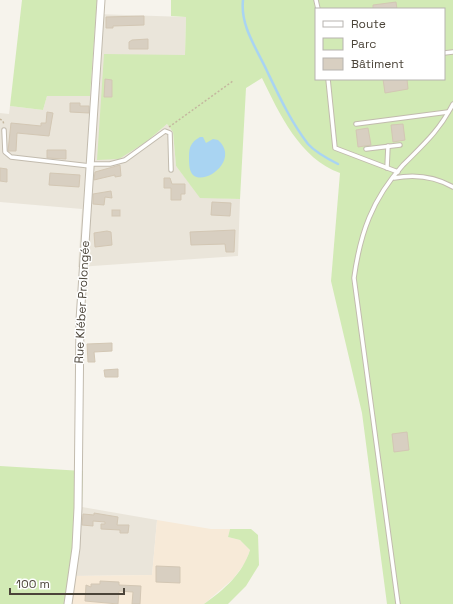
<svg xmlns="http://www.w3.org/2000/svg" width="453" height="604" font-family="'Space Grotesk',sans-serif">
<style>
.residential{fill:#eae5da}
.commercial{fill:#f7ead8}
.green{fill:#d2eab5;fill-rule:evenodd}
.water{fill:#a9d4f2}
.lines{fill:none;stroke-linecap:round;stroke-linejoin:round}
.stream{stroke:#a9d4f2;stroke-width:2.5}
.building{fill:#d8cfc1;stroke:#d3c7b4}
.lane-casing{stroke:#c2bbae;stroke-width:5.5}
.street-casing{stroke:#c2bbae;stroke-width:9}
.path{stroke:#c4b79f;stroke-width:1.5;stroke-dasharray:2 2;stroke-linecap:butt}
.lane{stroke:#fff;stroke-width:3.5}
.street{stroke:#fff;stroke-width:7}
.labels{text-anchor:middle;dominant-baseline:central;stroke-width:3;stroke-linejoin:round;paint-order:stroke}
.street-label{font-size:12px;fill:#4b4439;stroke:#fff}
</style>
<rect width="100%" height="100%" fill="#f6f3ec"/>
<g class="residential">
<polygon points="96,14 186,17 185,55 146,142 167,124 173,132 176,166 200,197 240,199 238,256 78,267 82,209 0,202 0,113 9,114 10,106 43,110 47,96 90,96"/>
<polygon points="82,507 157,520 152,575 73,576"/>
</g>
<polygon class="commercial" points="157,520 211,529 230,529 228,537 240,540 250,550 245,563 233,579 204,604 70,604 73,576 152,575"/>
<g class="green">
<polygon points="22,0 97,0 90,96 47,96 43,110 10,106"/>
<path d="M171,0H453V604H387L362,413L331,281L340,173C300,159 279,113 262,78L246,88L240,199L200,198L176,166L173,132L167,124L146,142L119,159L97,160L104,54L185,55L186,17L171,16ZM316,9H444V79H316Z"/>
<polygon points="0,466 83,471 82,507 70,604 0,604"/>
<path d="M230,529H251L258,535L259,565L246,586L228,604H204C224,590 243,573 250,550L240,540L228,537Z"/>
</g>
<path class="water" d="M200,137H203L206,143L213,139L218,140C240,159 206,186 193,175C189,171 189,163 189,157C189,147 191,142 200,137Z"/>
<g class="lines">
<path class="stream" d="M243,0C240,26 257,49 267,71C279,96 291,122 308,144C316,153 328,159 338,164"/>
</g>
<g class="building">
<polygon points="396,2 397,9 373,9 373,5"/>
<polygon points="144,16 144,25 113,26 113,28 106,28 106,17"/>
<polygon points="148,39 148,49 129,49 129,42 132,40"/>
<polygon points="105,79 112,80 112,97 104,97"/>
<polygon points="383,79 407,79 408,89 385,93"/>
<polygon points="70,103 80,103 80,106 89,106 89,113 70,112"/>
<polygon points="47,112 53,113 49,136 17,133 16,151 8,151 11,123 41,126 41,123 46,123"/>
<polygon points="403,124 405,140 393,142 391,125"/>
<polygon points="368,128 371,145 358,147 356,130"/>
<polygon points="47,150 66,150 66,159 47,158"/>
<polygon points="120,165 121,176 115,177 115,175 94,180 95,172"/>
<polygon points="0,168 7,169 7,182 0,181"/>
<polygon points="50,173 80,175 79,187 49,185"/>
<polygon points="164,178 170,178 172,184 185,184 185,194 181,194 181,200 171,200 171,188 164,188"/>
<polygon points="111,191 112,198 105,197 104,205 93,204 93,194"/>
<polygon points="212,202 231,203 230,216 211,215"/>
<rect x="112" y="210" width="8" height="6"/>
<polygon points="235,230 234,252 226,252 225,244 191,245 190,232"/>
<polygon points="107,231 111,232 112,245 95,247 94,233"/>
<polygon points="112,343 112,351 94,352 95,362 88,362 87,344"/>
<polygon points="118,369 118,377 105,377 104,370"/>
<polygon points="407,432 409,450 394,452 392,434"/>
<polygon points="94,513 118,517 117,525 129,525 128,533 120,533 120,530 101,529 101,524 105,524 105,522 93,521 93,526 82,525 83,514 94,515"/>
<polygon points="156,566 180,567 180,583 156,582"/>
<polygon points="100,581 119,582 119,585 141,586 140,604 132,604 133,592 119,591 118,604 85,601 86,585 91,587 91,584 100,584"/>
</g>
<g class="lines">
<g class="lane-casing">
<g id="lane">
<polyline points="316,0 318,9"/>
<polyline points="444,53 453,52"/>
<polyline points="328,79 335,148 398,172"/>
<polyline points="356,124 448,112"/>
<polyline points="4,130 5,152 11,157 90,166"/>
<polyline points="366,149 400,145"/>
<polyline points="91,164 110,164 125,160 165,131 170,133 171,170"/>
<polyline points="387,168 388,146"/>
<path d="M394,178C415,174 434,176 453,187"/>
<path d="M398,604L354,278C360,234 372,199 403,165C424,144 439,131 453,104"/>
</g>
</g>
<g class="street-casing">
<polyline id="street" points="68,604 76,548 78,508 80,320 101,0"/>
</g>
<g class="path">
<polyline points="0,119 3,121 4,125"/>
<polyline points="169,127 233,81"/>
</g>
<use href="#lane" class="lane"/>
<use href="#street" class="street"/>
</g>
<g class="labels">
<g class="street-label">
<text transform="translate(82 302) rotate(-87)">Rue Kléber Prolongée</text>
</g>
</g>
<rect x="315" y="8" width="130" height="72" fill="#ffffff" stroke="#b7b4b0"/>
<rect x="323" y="21" width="20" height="6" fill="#ffffff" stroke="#b7b4b0"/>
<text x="351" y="28" font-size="12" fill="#4b4439">Route</text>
<rect x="323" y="38" width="20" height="12" fill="#d2eab5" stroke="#b7b4b0"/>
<text x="351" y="48" font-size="12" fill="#4b4439">Parc</text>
<rect x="323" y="58" width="20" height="12" fill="#d8cfc1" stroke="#b7b4b0"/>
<text x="351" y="68" font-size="12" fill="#4b4439">Bâtiment</text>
<path d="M10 588v6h114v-6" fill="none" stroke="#4b4439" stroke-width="2"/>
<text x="16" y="588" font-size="12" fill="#4b4439" stroke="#ffffff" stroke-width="3" paint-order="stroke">100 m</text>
</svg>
